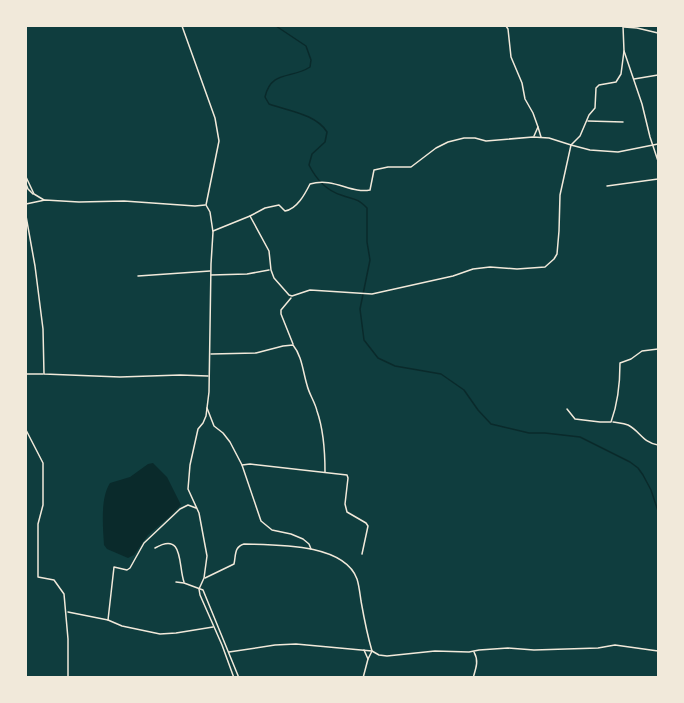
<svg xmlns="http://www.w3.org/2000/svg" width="684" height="703" font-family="Figtree,sans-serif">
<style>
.water{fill:#0a2a2b}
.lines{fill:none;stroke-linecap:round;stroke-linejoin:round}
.stream{stroke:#0a2a2b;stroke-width:1.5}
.minor{stroke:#f1e9da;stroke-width:1.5}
</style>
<rect width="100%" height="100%" fill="#0f3d3e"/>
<path class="water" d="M153,463L167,477L181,505L168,518L148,535L134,555L128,558L107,549L104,545C103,528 100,498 110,483L130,477L148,464Z"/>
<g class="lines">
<path class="stream" d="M276,26L306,46L311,60L310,67C292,79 271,70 265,97L269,104C288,111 316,114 327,132L325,142L312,154L309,165C316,179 325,190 341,195C354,200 356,197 367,208V242L370,260L360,309L364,340L378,358L395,366L441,374L464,390L478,410L491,424L529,433H545L580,437L630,462L638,468L643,475L651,490L658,511"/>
<g class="minor">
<polyline points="26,26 28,26"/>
<polyline points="182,26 215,118 219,141 206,205 210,212 213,232 211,264 209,392 206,416 203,423 198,429 190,465 188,489 199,513 207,556 204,578 199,589 200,595 222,645 234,678"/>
<polyline points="506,26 508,29 511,57 522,83 525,99 533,113 538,127 534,136"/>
<polyline points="508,26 517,26"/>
<polyline points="623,26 624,51 642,104 650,137 658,161"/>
<polyline points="624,27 637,28 658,33"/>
<polyline points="634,79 658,75"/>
<polyline points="588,121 623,122"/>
<polyline points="538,127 541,137"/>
<polyline points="26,177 34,194 44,200"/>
<polyline points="26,184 28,189 33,194"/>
<polyline points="607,186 658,179"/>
<polyline points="26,204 45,200 79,202 124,201 195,206 205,205"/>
<polyline points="26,216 35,266 43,329 44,374 120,377 180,375 208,376"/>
<polyline points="250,216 269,251 271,270 274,278 289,295 292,296 310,290 372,294 453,276 473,269 490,267 517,269 545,267 554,259 557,254 559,231 560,195 571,145 590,150 618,152 658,144"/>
<path d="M213,231L250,216L265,208L279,205L285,211C297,209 305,194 310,184C334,177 351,194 370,190L374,170L388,167H411L436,148L448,142L464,138H475L486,141L533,137L549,138L571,145L580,136L589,115L595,108L596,88L599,85L616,82L621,74L624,51"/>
<polyline points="211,275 247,274 269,270"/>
<polyline points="138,276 210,271"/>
<polyline points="291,298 281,310 281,314 293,344"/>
<path d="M211,354L256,353L283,346L293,345C302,356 303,372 307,385C309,394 315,402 317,411C324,431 325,452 325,472"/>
<polyline points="26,374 43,374"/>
<polyline points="207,408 214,426 223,433 230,442 242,465 261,521 272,530 291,534 303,539 309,544 311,549"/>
<path d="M567,409L575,419L600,422H611C618,403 620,384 620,363L631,359L642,351L658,349"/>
<path d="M613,422C618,423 623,423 628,425C640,431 643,443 658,445"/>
<polyline points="26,430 43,463 43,505 38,524 38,577 54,580 64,594 68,639 68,678"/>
<polyline points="242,465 250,464 347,475 348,478 345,504 347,512 366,523 368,526 362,554"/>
<path d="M155,548C184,531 178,565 184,582"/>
<path d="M205,578L234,564C236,555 234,547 244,544C275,545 344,543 357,579C359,585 360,594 361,601C364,618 367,634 372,651L368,659"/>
<polyline points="176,582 184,583 203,590 239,678"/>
<polyline points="68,612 108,620 122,626 160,634 176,633 213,627"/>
<polyline points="108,620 114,567 127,570 130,568 144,543 180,509 188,505 196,508"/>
<polyline points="229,652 275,645 296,644 372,651 379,655 387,656 435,651 469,652 479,650 508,648 534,650 598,648 615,645 658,651"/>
<polyline points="363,678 368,659 364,650"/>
<path d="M473,678C476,668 479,661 474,652"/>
</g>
</g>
<rect width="684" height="703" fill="none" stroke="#f1e9da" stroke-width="54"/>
</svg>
